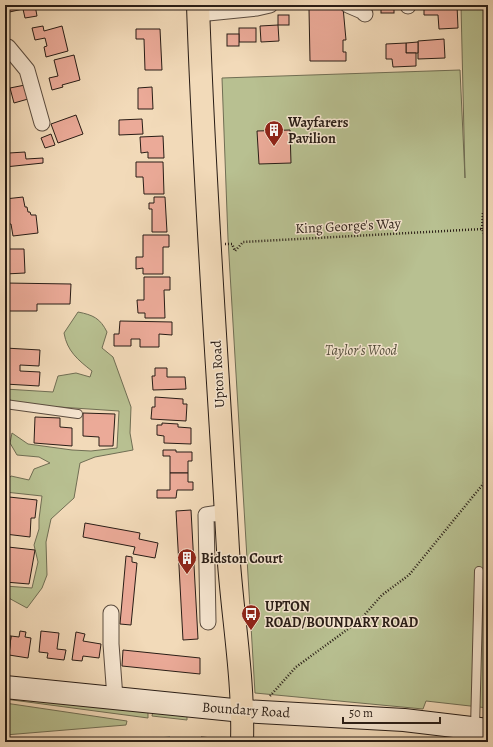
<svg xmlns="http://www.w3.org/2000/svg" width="493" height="747" font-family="Alegreya,serif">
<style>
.green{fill:#b8c091;stroke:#706e54}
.water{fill:#a0b8bb;stroke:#707a79}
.building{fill:#ebaa98;stroke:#291d16}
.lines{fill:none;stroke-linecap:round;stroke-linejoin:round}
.lane-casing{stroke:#5b4c3f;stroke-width:10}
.street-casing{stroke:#5b4c3f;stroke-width:17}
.secondary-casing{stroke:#291d16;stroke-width:24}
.primary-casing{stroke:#291d16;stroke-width:24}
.path{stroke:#291d16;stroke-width:2.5;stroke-dasharray:1 2;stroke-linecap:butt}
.lane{stroke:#f7e7d2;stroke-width:8}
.street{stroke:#f7e7d2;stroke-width:15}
.secondary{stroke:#f7e7d2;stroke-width:22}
.primary{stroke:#f2dab9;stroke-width:22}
.labels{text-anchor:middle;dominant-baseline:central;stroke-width:3;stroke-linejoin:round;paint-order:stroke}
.poi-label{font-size:14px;font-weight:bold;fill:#291d16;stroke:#f7e7d2;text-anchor:start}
.street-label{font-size:14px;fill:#291d16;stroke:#f7e7d2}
.park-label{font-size:14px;font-style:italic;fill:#544e3b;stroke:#f7e7d2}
</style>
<rect width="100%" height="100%" fill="#f2dab9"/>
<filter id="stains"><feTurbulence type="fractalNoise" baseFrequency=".005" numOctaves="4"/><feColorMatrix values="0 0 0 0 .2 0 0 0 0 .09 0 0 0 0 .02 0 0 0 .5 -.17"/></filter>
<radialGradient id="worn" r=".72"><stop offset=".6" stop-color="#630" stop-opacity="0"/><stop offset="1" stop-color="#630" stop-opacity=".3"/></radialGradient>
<g class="green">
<polygon points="461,5 488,5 488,708 426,701 423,709 255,693 228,239 222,78 460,70 465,178"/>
<path d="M78,312C93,315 100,318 107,332L102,348L113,357L131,407L130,433L133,450L95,457L80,463L74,498L51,519L46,542L47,575L42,588L27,608L5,596V586L32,588L38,562L34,545L39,529V519L42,496L5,492V483L11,476L29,480L34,469L50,463L39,457L17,455L10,443L12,433L28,444L72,450L91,451L117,448L119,411L59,407L42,409L19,405L5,397V389L53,392L58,376L76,373L90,377L92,371C78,360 67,351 64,333Z"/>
<polygon points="5,693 148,712 148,718 5,699"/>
<polygon points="5,703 127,721 126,725 5,735"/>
<polygon points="153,711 187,716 187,720 152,716"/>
</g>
<polygon class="water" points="170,737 170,742 110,742"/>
<g class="building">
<polygon points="5,5 35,5 37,16 25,18 23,9 5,13"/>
<polygon points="318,5 331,5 331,8 343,7 346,40 343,40 343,52 346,52 346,61 310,61 309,9 318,9"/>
<rect x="381" y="5" width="13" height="8"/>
<polygon points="424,5 457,5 458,28 439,29 438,15 424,15"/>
<rect x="278" y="15" width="11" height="10"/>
<polygon points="278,25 279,41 261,42 260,26"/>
<polygon points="43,26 44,31 62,26 68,51 46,57 44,47 47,46 45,38 35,40 32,28"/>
<rect x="239" y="28" width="17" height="14"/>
<polygon points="136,29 160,29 162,70 145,70 144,39 136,39"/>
<rect x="227" y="34" width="12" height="12"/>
<polygon points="444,39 445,58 418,59 418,41"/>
<polygon points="418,42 418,53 406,53 406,43"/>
<polygon points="406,43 406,53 416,53 416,66 393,67 392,59 386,59 386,44"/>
<polygon points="74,55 80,80 62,85 63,87 52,90 49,78 58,76 54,60"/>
<polygon points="25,85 28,99 14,103 10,88"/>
<polygon points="152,87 153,109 138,109 138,88"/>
<polygon points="76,115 83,134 58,143 51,124"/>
<polygon points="142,119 143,134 119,135 119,120"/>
<polygon points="5,122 9,153 25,152 26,159 43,158 43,163 5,167"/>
<polygon points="290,130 291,163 259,164 257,131"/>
<polygon points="51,134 55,145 45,148 41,138"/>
<polygon points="163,136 164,158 148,158 148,152 141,153 140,137"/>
<polygon points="136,162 163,162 164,194 144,194 143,177 136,177"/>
<polygon points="23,197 25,207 27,207 28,212 30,212 31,215 36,215 38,233 13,236 11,224 5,224 5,199"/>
<polygon points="154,197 165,197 167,232 152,232 152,209 149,209 149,203 154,203"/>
<polygon points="143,235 169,235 169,247 163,247 163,274 143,274 143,268 136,269 136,257 143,257"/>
<polygon points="5,249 24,249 25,273 5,274"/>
<polygon points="144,277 170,277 170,290 164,290 165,318 145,318 145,313 138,313 137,300 144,300"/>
<polygon points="5,283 71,284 70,304 37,304 37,311 5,311"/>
<polygon points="120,321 172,322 172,335 159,334 159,347 140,347 140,339 131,339 131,346 114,346 114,334 119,334"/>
<polygon points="5,348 40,350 39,366 20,365 20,371 40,372 39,386 5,384"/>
<polygon points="155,368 167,368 167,377 185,377 186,389 153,390 152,376 155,376"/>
<polygon points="155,397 183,399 183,404 187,404 186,421 151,419 152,407 155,407"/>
<polygon points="83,413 115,414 113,446 99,446 99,437 83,436"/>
<polygon points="35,417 60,418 60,427 72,428 72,446 34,443"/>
<polygon points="162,423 178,424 178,427 191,428 191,444 164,443 164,436 157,435 157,425 162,425"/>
<polygon points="163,450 176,450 176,452 192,452 192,461 188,461 188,473 170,473 170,456 163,456"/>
<polygon points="170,473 188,473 188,482 193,482 193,490 177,490 176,498 157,498 157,490 170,490"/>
<polygon points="9,497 37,500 35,518 31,518 30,537 5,534"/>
<polygon points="191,510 198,639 183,640 176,511"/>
<polygon points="85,523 140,533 139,539 158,543 155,558 133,554 135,547 83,537"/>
<polygon points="8,547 35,550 29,584 5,582 5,565 7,565"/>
<polygon points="126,556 132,557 132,562 137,563 131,625 120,624"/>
<polygon points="20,631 26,632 25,637 31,638 28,658 9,655 11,636 19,637"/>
<polygon points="41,631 59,633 57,649 66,650 64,660 47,658 48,653 39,652"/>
<polygon points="76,632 85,634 83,641 101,644 99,658 83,656 82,661 72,660"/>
<polygon points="5,635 11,636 9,655 5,654"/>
<polygon points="123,650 200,658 200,674 122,666"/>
<polygon points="201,737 214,738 214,742 195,742 195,739 201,740"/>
</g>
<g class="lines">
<g class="lane-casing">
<g id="lane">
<polyline points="102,5 107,5"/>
<polyline points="5,404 78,414"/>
<polyline points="475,728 479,571"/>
</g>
</g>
<g class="street-casing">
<g id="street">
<polyline points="348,5 362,11 365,14"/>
<polyline points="408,5 408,6"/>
<polyline points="198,14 257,8 270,5"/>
<polyline points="5,47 8,47 27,70 42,123"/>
<polyline points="111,613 111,644 115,698"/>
<polyline points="208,622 206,515 226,512"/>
</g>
</g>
<g class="secondary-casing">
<polyline id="secondary" points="5,687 243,711 404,720 488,730"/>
</g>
<g class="primary-casing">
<path id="primary" d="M198,5C204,187 218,368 228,550C232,614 244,678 242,742"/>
</g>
<g class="path">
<polyline points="482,229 483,212"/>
<polyline points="225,244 232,244 235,251 243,242 482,229 488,243"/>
<polyline points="270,696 296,667 359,621 382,595 409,575 488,478"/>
</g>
<use href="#lane" class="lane"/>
<use href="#street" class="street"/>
<use href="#secondary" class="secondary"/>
<use href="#primary" class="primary"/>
</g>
<defs>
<g id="building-pin" transform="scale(1)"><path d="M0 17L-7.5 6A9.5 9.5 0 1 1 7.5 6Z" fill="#8f2418" stroke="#f7e7d2"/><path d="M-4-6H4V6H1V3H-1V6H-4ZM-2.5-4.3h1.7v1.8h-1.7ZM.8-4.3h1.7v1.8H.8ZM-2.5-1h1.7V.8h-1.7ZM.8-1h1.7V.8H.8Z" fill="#fff"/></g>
<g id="bus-pin" transform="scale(1)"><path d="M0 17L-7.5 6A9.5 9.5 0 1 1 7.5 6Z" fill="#8f2418" stroke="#f7e7d2"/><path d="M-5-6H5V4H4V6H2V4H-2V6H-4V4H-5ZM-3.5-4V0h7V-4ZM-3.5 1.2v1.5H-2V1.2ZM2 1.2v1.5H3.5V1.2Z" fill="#fff"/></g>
</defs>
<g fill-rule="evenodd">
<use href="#building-pin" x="274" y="130"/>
<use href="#building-pin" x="187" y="558"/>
<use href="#bus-pin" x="251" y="614"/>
</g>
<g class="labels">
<g class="poi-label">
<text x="288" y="122">Wayfarers<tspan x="288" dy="16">Pavilion</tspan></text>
<text x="201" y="558">Bidston Court</text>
<text x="265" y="606">UPTON<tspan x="265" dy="16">ROAD/BOUNDARY ROAD</tspan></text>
</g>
<g class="street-label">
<text transform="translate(348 226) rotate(-3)">King George's Way</text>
<text transform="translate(218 374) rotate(-93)">Upton Road</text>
<text transform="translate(246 710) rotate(4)">Boundary Road</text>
</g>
<g class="park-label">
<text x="361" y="350">Taylor's Wood</text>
</g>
</g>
<rect width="493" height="747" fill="none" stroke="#f2dab9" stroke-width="20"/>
<rect x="6" y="6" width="481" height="735" fill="none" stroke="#291d16" stroke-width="2"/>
<rect x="10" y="10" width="473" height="727" fill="none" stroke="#291d16"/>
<path d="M343 717v6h97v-6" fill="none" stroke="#291d16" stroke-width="2"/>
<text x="349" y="717" font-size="12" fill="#291d16" stroke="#f7e7d2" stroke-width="3" paint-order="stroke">50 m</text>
<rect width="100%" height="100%" filter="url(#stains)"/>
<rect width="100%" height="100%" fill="url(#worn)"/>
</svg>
